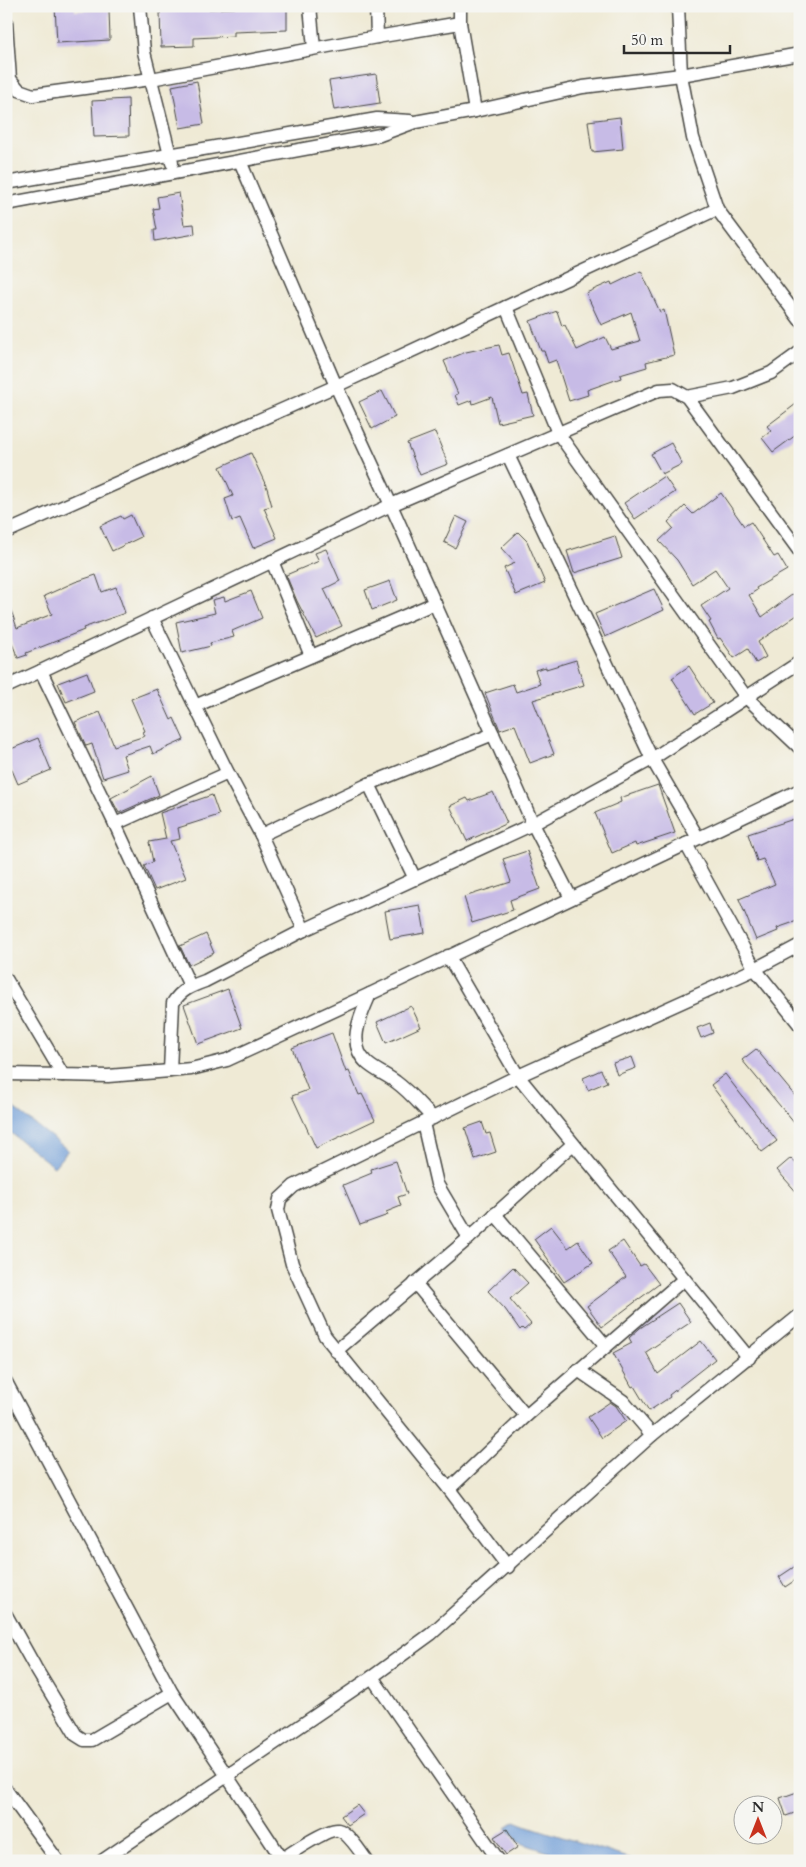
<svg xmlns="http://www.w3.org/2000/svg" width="806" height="1867" font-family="Cardo,serif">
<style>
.water{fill:#6f9dd7;stroke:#4d6481}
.building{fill:#c7bbe6}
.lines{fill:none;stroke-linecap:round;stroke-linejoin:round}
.street-casing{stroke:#484844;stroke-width:15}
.street{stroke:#fff;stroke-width:12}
</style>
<rect width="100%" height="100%" fill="#f6f6f2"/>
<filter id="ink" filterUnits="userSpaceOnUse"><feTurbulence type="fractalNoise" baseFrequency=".02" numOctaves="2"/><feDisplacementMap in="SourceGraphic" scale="10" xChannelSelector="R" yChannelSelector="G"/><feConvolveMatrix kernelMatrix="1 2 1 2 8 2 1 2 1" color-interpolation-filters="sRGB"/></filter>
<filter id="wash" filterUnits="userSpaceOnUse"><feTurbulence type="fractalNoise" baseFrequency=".0096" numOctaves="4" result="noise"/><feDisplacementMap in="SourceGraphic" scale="20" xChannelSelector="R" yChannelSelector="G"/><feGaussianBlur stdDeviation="1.12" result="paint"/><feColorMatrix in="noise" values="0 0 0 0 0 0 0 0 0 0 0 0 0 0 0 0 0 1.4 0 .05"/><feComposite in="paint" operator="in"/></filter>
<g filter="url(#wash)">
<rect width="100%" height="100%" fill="#efead5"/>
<g class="water">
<polygon points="6,1102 68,1150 54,1167 6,1129"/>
<polygon points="515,1821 525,1825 637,1861 575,1861 518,1842 506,1827"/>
</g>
<g id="blocks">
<g class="building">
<polygon points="55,6 75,6 75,11 109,10 110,40 57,43"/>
<polygon points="235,6 287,6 287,30 234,32 234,36 194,38 194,46 161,47 160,11 212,9 235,8"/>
<polygon points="376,74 380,103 334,110 329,81"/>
<polygon points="197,81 204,124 180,128 172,86"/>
<polygon points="128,99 129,136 94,137 92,101"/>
<polygon points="620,117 623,149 592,152 588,121"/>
<polygon points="179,193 184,225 194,224 195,234 155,241 154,230 157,230 153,209 159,208 157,197"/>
<polygon points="641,271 660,312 664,310 674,355 646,362 647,367 620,375 621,378 587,390 588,395 569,401 556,360 548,363 544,351 541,351 530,321 557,311 562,326 565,325 577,350 605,337 611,349 640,341 631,312 601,325 586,293 611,282 612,285"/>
<polygon points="499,345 502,355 509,353 523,395 528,394 533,415 498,423 492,397 473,404 472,400 459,405 455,395 458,394 444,361 466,352"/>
<polygon points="382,391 395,417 372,429 359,402"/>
<polygon points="800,401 800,432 773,452 762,438 771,431 767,426"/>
<polygon points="435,432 448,464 420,475 407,443"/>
<polygon points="671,443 682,464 662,474 651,454"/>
<polygon points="251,453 267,488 272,506 264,508 277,538 253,548 240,518 232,521 225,499 233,496 220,467"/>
<polygon points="664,476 675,492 635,519 624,503"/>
<polygon points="721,493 744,526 751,522 774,557 778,555 787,570 756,588 757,590 749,595 762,617 800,589 800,613 758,642 766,657 756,663 748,649 734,658 720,638 718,639 709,622 711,621 701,606 728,588 715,569 692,584 677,560 659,541 673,528 668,522 685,506 693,514"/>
<polygon points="131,515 141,537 112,551 100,526 121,516 123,519"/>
<polygon points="456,516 468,522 455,548 444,542"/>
<polygon points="518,532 527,541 545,583 516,595 504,568 515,563 501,548"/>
<polygon points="615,536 622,558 574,573 567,551"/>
<polygon points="326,549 340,581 324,589 342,626 316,638 297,601 286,575 319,561 315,553"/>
<polygon points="96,575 102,592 116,587 125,613 83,628 84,630 26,653 27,655 18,658 6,629 6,601 8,601 17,628 52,614 44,596 75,582"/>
<polygon points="390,581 397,600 372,610 365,590"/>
<polygon points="654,589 664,610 605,637 595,614"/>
<polygon points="251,591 262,618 232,631 234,637 210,643 211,646 182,653 176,622 215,613 212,600 224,597 225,601"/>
<polygon points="576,660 584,685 533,700 554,754 530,763 515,725 500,730 485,693 513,684 516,692 540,684 535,670 546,667 546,669"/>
<polygon points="689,666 713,703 695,714 672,678"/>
<polygon points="87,672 94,691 66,702 58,683"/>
<polygon points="157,689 171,720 174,718 184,740 153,754 150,746 123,755 128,770 103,778 92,744 86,746 75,722 100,712 114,746 145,736 143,732 145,731 131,699"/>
<polygon points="38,738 51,770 18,784 6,756 6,751"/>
<polygon points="152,776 159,795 119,813 111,798"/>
<polygon points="658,785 675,833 636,846 635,843 612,853 595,813 621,802 620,798"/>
<polygon points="493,792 507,823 467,841 450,806 467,798 469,801"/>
<polygon points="212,795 219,815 178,828 180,839 170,841 186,878 155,890 144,866 153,862 149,842 166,839 160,813"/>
<polygon points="800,817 800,920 777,928 778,931 756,940 739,899 775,884 763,859 757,861 748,834"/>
<polygon points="527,851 540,889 510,900 513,910 472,923 464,897 511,882 503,859"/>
<polygon points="420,905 425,933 390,939 385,911"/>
<polygon points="206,934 214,953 189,965 180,946"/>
<polygon points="228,989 242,1028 198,1044 184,1005"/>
<polygon points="411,1006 421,1027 386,1043 377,1022"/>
<polygon points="710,1023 713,1033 701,1038 697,1028"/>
<polygon points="332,1033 346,1072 349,1071 359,1095 362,1094 375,1120 316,1148 292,1096 308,1090 292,1048"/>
<polygon points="756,1049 800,1102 800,1130 742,1060"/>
<polygon points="632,1057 636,1068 617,1075 613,1063"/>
<polygon points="601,1070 607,1082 588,1090 583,1078"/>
<polygon points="725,1074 777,1141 762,1152 711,1085"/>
<polygon points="482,1122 486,1134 490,1133 496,1152 475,1159 465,1128"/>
<polygon points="791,1158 800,1168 800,1196 777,1170"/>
<polygon points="396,1161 407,1194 398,1197 401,1206 386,1212 388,1215 360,1225 343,1185 372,1173 371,1169"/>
<polygon points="551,1226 568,1248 578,1241 593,1263 564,1282 534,1239"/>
<polygon points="623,1241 640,1266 644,1264 659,1284 602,1327 587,1306 626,1277 608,1251"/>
<polygon points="513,1267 528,1283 510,1299 531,1324 524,1330 522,1328 520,1330 505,1309 488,1291"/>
<polygon points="678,1303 691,1322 646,1352 658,1374 701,1341 715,1359 669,1395 670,1397 649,1411 634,1386 632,1387 613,1353 632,1343 629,1338 640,1328"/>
<polygon points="610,1402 616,1406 626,1421 602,1438 588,1417"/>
<polygon points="800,1563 800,1577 785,1587 779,1577"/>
<polygon points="800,1791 800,1811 786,1816 780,1798"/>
<polygon points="357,1805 364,1814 348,1825 341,1816"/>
<polygon points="507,1829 518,1847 506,1855 494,1837"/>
</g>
</g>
</g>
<g filter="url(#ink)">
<use href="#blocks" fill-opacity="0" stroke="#484844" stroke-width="1"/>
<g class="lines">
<g class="street-casing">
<g id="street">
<polyline points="140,6 144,52 172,163"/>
<polyline points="310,6 314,48"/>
<polyline points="376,6 377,37"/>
<polyline points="460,6 460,23 475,111"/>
<polyline points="678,6 681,75 693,138 717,209 800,320"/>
<polyline points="6,22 10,79 19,90 33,95 151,79 377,37 460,23"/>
<polyline points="240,161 336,386 391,505 533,824 571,898"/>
<polyline points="6,183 377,119 410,121"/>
<polyline points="6,204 380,135 415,122 475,111 583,87 681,75 800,54"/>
<polyline points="506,307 558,433 746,697 800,748"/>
<polyline points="687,397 733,388 771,373 800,352"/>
<polyline points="508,455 652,759 698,838"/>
<polyline points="6,532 336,386 717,209"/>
<polyline points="272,561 311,656"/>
<polyline points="152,618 228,773 261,835"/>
<polyline points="6,687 41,671"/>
<polyline points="195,706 435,603"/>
<polyline points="369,784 415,879"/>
<polyline points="115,824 228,773"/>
<polyline points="686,844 755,969 800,1025"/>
<polyline points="304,930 261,835 369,784 493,734"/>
<polyline points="448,956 518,1076 749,1358"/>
<polyline points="6,979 63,1075 108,1076 170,1071 191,1069 227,1060 370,994 800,790"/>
<polyline points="190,986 115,824 41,671 391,505 659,390 673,389 687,397 800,552"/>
<path d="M370,994C361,1015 346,1044 367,1063C376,1071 387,1075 396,1082C410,1092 421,1106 433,1118"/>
<path d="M170,1071L173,1003C181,990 191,986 205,981L304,930L533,824L652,759L800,662"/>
<polyline points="6,1074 63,1075"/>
<polyline points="423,1123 437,1184 469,1238"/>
<polyline points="495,1214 606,1346"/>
<polyline points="415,1283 526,1416"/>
<polyline points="336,1351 469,1238 573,1144"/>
<polyline points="578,1370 623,1401 652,1435"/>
<polyline points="6,1382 172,1693 282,1859"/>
<polyline points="449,1489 526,1416 684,1279"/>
<polyline points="508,1567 449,1489 325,1336 292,1264 278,1210 280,1199 294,1186 518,1076 755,969 800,945"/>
<polyline points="6,1615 35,1667 76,1735 84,1740 92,1740 172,1693"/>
<polyline points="372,1677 499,1861"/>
<polyline points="6,1790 58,1861"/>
<polyline points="102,1861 372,1677 431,1634 652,1435 800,1315"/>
<path d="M280,1861C289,1854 328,1828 338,1830C348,1832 361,1853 367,1861"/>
</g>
</g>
<use href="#street" class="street"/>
</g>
</g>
<rect width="806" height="1867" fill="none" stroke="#f6f6f2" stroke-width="25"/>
<g transform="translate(758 1820)"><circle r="24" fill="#f6f6f2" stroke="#a5a5a2"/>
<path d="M0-4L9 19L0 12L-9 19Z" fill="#c8321e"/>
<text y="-8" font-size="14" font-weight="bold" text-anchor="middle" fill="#2b2b2b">N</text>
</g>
<path d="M624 45v8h106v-8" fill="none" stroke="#2b2b2b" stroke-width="2.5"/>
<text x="631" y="45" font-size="15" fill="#2b2b2b" stroke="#f6f6f2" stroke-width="4" paint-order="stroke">50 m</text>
</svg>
